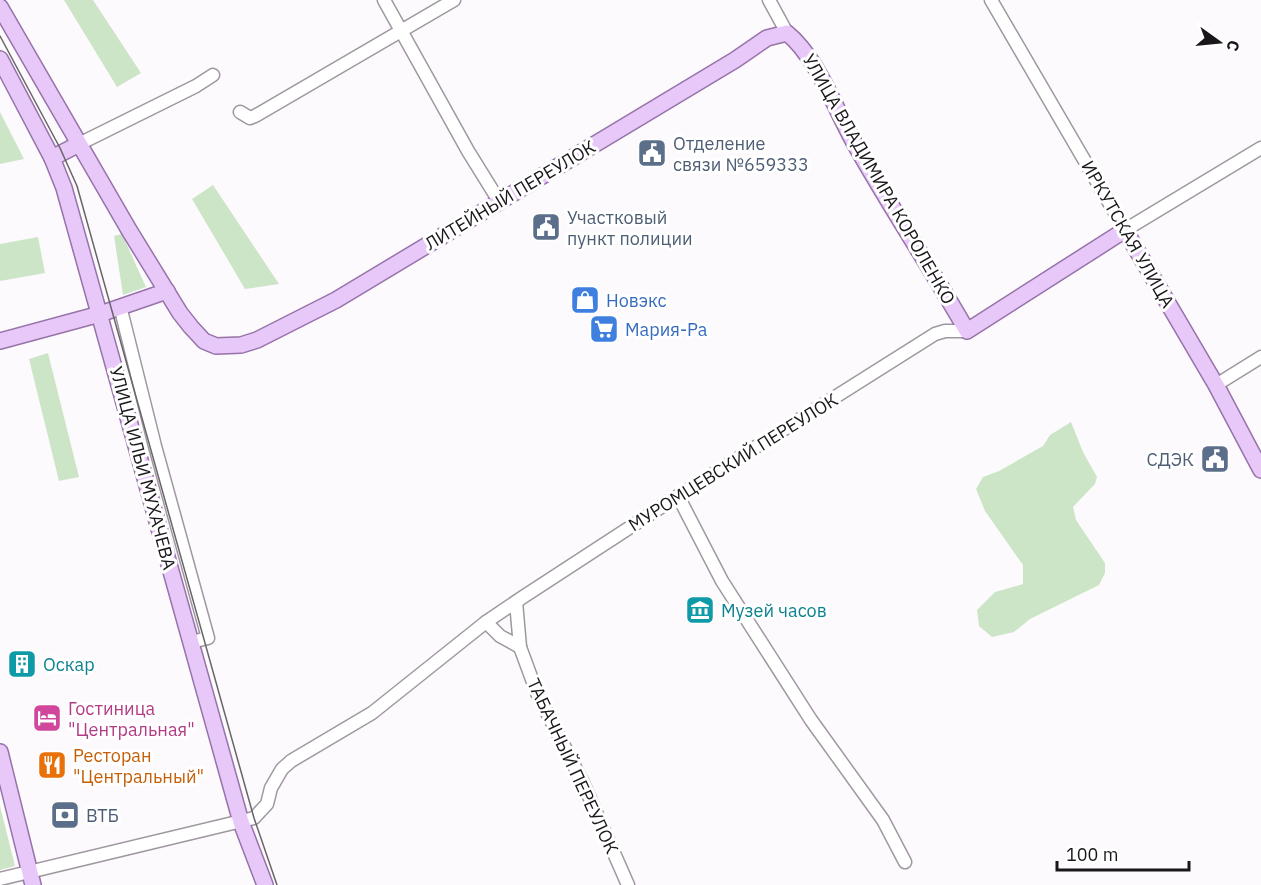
<svg xmlns="http://www.w3.org/2000/svg" width="1261" height="885" font-family="'IBM Plex Sans',sans-serif">
<style>
.green{fill:#cce5c7}
.lines{fill:none;stroke-linecap:round;stroke-linejoin:round}
.minor-casing{stroke:#9f98a1;stroke-width:15}
.major-casing{stroke:#9673a8;stroke-width:18}
.minor{stroke:#fff;stroke-width:12}
.major{stroke:#e8c8f9;stroke-width:15}
.tram{stroke:#686568;stroke-width:1.5}
.labels{text-anchor:middle;dominant-baseline:central;stroke-width:6;stroke-linejoin:round;paint-order:stroke}
.service-label{font-size:18px;fill:#4e5e75;stroke:#fff;text-anchor:start}
.street-label{font-size:18px;fill:#1a171a;stroke:#fff}
.shop-label{font-size:18px;fill:#366cbe;stroke:#fff;text-anchor:start}
.culture-label{font-size:18px;fill:#0d838f;stroke:#fff;text-anchor:start}
.hotel-label{font-size:18px;fill:#b23c85;stroke:#fff;text-anchor:start}
.food-label{font-size:18px;fill:#c56008;stroke:#fff;text-anchor:start}
</style>
<rect width="100%" height="100%" fill="#fdfafe"/>
<g class="green">
<polygon points="64,0 93,0 141,73 117,87"/>
<polygon points="0,112 24,159 0,164"/>
<polygon points="213,185 279,284 245,289 192,199"/>
<polygon points="122,234 146,287 123,295 114,236"/>
<polygon points="38,237 45,273 0,281 0,244"/>
<polygon points="48,353 79,477 59,481 29,359"/>
<polygon points="1071,422 1083,452 1097,477 1095,484 1073,507 1076,520 1105,563 1105,573 1099,585 1030,619 1014,632 992,637 979,626 977,610 995,592 1023,584 1023,565 985,511 976,489 983,477 999,471 1043,446 1050,435"/>
<polygon points="0,806 15,866 0,870"/>
</g>
<g class="lines">
<g class="minor-casing">
<g id="minor">
<polyline points="384,0 468,151 499,201"/>
<polyline points="769,0 787,33"/>
<polyline points="991,0 1125,230 1261,148"/>
<polyline points="240,112 250,118 255,116 454,0"/>
<polyline points="79,144 196,86 213,75"/>
<polyline points="120,306 155,446 208,638 191,642"/>
<polyline points="1216,385 1261,357"/>
<polyline points="678,496 722,581 811,720 883,820 905,862"/>
<polyline points="486,622 500,636 520,647 516,602"/>
<polyline points="520,647 537,693 584,785 628,885"/>
<polyline points="0,879 254,818 267,804 271,788 282,769 291,761 372,713 486,622 523,597 678,496 935,334 945,331 967,331"/>
</g>
</g>
<g class="major-casing">
<g id="major">
<path d="M0,7L129,230L180,313L191,327L204,341L216,346L241,345L257,340L336,300L735,60L767,38L787,33C817,57 836,111 856,146C891,208 931,268 967,331L1125,230L1216,385L1261,470"/>
<polyline points="0,59 52,158 64,188 241,822 265,885"/>
<polyline points="52,158 79,144"/>
<polyline points="0,341 100,314 167,291"/>
<polyline points="0,752 33,885"/>
</g>
</g>
<use href="#minor" class="minor"/>
<use href="#major" class="major"/>
<polyline class="tram" points="0,36 60,148 77,186 254,818 277,885"/>
</g>
<defs>
<g id="civic-square" transform="scale(1.5)"><rect x="-9" y="-9" width="18" height="18" rx="4" fill="#5c6f8a" stroke="#fff"/><path d="M-.6-6.5H3V-4.5H.6V-3L4-1V1h2V6H-6V1h2V-1L-.6-3ZM-1.2 2.5V6h2.4V2.5Z" fill="#fff"/></g>
<g id="shop-square" transform="scale(1.5)"><rect x="-9" y="-9" width="18" height="18" rx="4" fill="#3f7fe0" stroke="#fff"/><path d="M-5-2.5h2.3a2.7 3.5 0 0 1 5.4 0H5L5.5 6h-11ZM-1.5-2.5h3a1.5 2.3 0 0 0-3 0Z" fill="#fff"/></g>
<g id="supermarket-square" transform="scale(1.5)"><rect x="-9" y="-9" width="18" height="18" rx="4" fill="#3f7fe0" stroke="#fff"/><path d="M-6-5.5h2.5l.6 2H6L4.5 2H-2.5L-4.4-4H-6ZM-1.5 3.2a1.3 1.3 0 1 0 .1 0ZM3 3.2a1.3 1.3 0 1 0 .1 0Z" fill="#fff"/></g>
<g id="museum-square" transform="scale(1.5)"><rect x="-9" y="-9" width="18" height="18" rx="4" fill="#0f9aa8" stroke="#fff"/><path d="M0-6L6-3V-2H-6V-3ZM-5-1h2V3h-2ZM-1-1h2V3h-2ZM3-1h2V3H3ZM-6 4H6V6H-6Z" fill="#fff"/></g>
<g id="building-square" transform="scale(1.5)"><rect x="-9" y="-9" width="18" height="18" rx="4" fill="#0f9aa8" stroke="#fff"/><path d="M-4-6H4V6H1V3H-1V6H-4ZM-2.5-4.3h1.7v1.8h-1.7ZM.8-4.3h1.7v1.8H.8ZM-2.5-1h1.7V.8h-1.7ZM.8-1h1.7V.8H.8Z" fill="#fff"/></g>
<g id="hotel-square" transform="scale(1.5)"><rect x="-9" y="-9" width="18" height="18" rx="4" fill="#d1479c" stroke="#fff"/><path d="M-6-4.5h1.5V1H6V5H4.5V3h-9V5H-6ZM-4 0a1.8 1.8 0 1 1 3.6 0ZM.5 0V-2.5h3Q6-2.5 6 0Z" fill="#fff"/></g>
<g id="restaurant-square" transform="scale(1.5)"><rect x="-9" y="-9" width="18" height="18" rx="4" fill="#e8710a" stroke="#fff"/><path d="M-5-6h1v4h1v-4h1v4h1v-4h1v5L-1.5 .5V6h-2V.5L-5-1ZM5-6V6H3V1.5H1.5Q1.5-4 5-6Z" fill="#fff"/></g>
<g id="bank-square" transform="scale(1.5)"><rect x="-9" y="-9" width="18" height="18" rx="4" fill="#5c6f8a" stroke="#fff"/><path d="M-6-4H6V4H-6ZM0-2.3a2.3 2.3 0 1 0 0 4.6a2.3 2.3 0 1 0 0-4.6Z" fill="#fff"/></g>
</defs>
<g fill-rule="evenodd">
<use href="#civic-square" x="652" y="153"/>
<use href="#civic-square" x="546" y="227"/>
<use href="#shop-square" x="585" y="300"/>
<use href="#supermarket-square" x="604" y="329"/>
<use href="#civic-square" x="1215" y="459"/>
<use href="#museum-square" x="700" y="610"/>
<use href="#building-square" x="22" y="664"/>
<use href="#hotel-square" x="47" y="718"/>
<use href="#restaurant-square" x="52" y="765"/>
<use href="#bank-square" x="65" y="815"/>
</g>
<g class="labels">
<g class="service-label">
<text x="673" y="143">Отделение<tspan x="673" dy="21">связи №659333</tspan></text>
<text x="567" y="217">Участковый<tspan x="567" dy="21">пункт полиции</tspan></text>
<text x="1194" y="459" text-anchor="end">СДЭК</text>
<text x="86" y="815">ВТБ</text>
</g>
<g class="street-label">
<text transform="translate(879 179) rotate(60)">УЛИЦА ВЛАДИМИРА КОРОЛЕНКО</text>
<text transform="translate(510 195) rotate(-31)">ЛИТЕЙНЫЙ ПЕРЕУЛОК</text>
<text transform="translate(1128 234) rotate(60)">ИРКУТСКАЯ УЛИЦА</text>
<text transform="translate(733 462) rotate(-32)">МУРОМЦЕВСКИЙ ПЕРЕУЛОК</text>
<text transform="translate(143 468) rotate(75)">УЛИЦА ИЛЬИ МУХАЧЕВА</text>
<text transform="translate(573 766) rotate(65)">ТАБАЧНЫЙ ПЕРЕУЛОК</text>
</g>
<g class="shop-label">
<text x="606" y="300">Новэкс</text>
<text x="625" y="329">Мария-Ра</text>
</g>
<g class="culture-label">
<text x="721" y="610">Музей часов</text>
<text x="43" y="664">Оскар</text>
</g>
<g class="hotel-label">
<text x="68" y="708">Гостиница<tspan x="68" dy="21">"Центральная"</tspan></text>
</g>
<g class="food-label">
<text x="73" y="755">Ресторан<tspan x="73" dy="21">"Центральный"</tspan></text>
</g>
</g>
<g transform="translate(1219 42) rotate(105)" stroke="#ffffff" stroke-width="4.5" paint-order="stroke">
<path d="M0-4.5L10 22L0 15L-10 22Z" fill="#1a171a"/>
<text y="-9" font-size="16" font-weight="bold" text-anchor="middle" fill="#1a171a">С</text>
</g>
<path d="M1057 861v9h132v-9" fill="none" stroke="#1a171a" stroke-width="3"/>
<text x="1066" y="861" font-size="18" fill="#1a171a" stroke="#ffffff" stroke-width="4.5" paint-order="stroke">100 m</text>
</svg>
